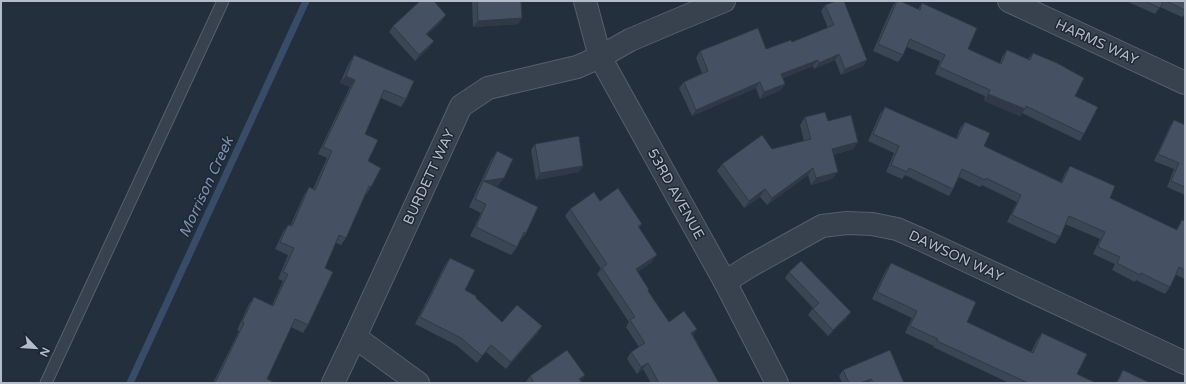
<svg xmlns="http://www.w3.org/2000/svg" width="1186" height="384" font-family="'Varela Round',sans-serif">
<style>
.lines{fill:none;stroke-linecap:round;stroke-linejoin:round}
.stream{stroke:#394c67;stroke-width:7}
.service-casing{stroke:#565f6c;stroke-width:13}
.minor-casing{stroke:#565f6c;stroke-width:24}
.tertiary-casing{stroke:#565f6c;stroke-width:24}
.service{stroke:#38414e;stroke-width:11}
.minor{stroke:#38414e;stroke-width:22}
.tertiary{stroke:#38414e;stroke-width:22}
.wall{fill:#3b4654}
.shaded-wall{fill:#303945}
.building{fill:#455162;stroke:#303945}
.labels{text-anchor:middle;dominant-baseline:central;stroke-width:3;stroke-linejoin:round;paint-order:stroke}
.street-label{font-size:14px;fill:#b4bcc9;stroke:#1d2633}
.water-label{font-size:15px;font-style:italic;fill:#7c92b1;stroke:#1d2633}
</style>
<rect width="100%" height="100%" fill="#242f3e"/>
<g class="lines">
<polyline class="stream" points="130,383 306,1"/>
<g class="service-casing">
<polyline id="service" points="46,383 223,1"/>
</g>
<g class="minor-casing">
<g id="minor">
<polyline points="1009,1 1185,83"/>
<polyline points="725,282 750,266 822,226 847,223 872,224 897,229 920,239 1185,363"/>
<polyline points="355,337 418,383"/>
<polyline points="333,383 355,337 461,106 488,88 577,67 600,57 630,40 682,18 724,1"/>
</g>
</g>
<g class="tertiary-casing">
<polyline id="tertiary" points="585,1 600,57 725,282 777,383"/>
</g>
<use href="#service" class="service"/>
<use href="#minor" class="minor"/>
<use href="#tertiary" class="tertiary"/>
</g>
<g class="wall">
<polygon points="472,1 521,1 522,18 518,24 473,27"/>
<polygon points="896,1 918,9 922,3 968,49 1000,63 1002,57 1007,50 1028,59 1033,53 1075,96 1084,134 1080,141 1022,113 1020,116 984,101 985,96 935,74 940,61 907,47 903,55 898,62 873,51 892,7"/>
<polygon points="1126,1 1185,1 1185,14 1182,17 1160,7 1155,14"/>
<polygon points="825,5 867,60 863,66 841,75 835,60 814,69 813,66 783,78 785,84 781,90 760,99 756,88 692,116 679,88 684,82 702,73 696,58 700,51 766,49 792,42 828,28 821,11"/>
<polygon points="442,21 427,35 429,48 415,61 389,32 393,26"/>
<polygon points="354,55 406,99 401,107 381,98 365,134 371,187 366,195 365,194 346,238 341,245 336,243 325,268 308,325 303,333 291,327 267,379 275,383 213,383 239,331 237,330 249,304 254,297 272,305 283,281 278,279 288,255 275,249 283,232 288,225 290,226 304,195 309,187 313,189 327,158 318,154 350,87 340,83 349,63"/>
<polygon points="885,107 956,139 960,128 965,122 984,146 1061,182 1065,173 1070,166 1110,198 1176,230 1182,220 1185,221 1185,279 1176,275 1170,287 1165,294 1136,280 1135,282 1112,270 1115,264 1093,254 1100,239 1065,224 1060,237 1055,244 1007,222 1017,202 982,185 980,187 959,177 953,189 949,196 905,175 902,179 886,172 894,153 868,141 880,114"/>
<polygon points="805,117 828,121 858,142 853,149 833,155 832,179 811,185 808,175 767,205 760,197 744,208 717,171 722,164 772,149 804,141 800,125"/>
<polygon points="1174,120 1185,125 1185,195 1167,187 1174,169 1154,161 1170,126"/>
<polygon points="535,144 579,172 536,180 531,150"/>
<polygon points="497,151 498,186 495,186 526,233 520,241 517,247 511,255 470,236 481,213 469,207 491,160"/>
<polygon points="600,201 642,224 639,228 652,262 637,272 649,290 648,291 669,322 697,329 693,335 719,383 651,383 643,369 637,374 627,359 631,352 639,347 626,327 629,322 597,274 601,269 565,216 570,209"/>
<polygon points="450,258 465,290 476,298 502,322 542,326 537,334 506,369 486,352 477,363 456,345 415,324 445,265"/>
<polygon points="891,263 967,322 1031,352 1037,340 1042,333 1077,374 1096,383 1009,383 933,347 934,346 905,333 912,318 872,299 886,270"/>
<polygon points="789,272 847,318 828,336 808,315 813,308 785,278"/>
<polygon points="843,370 904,383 842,383 839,376"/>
<polygon points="1123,370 1150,383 1116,383 1119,377"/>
<polygon points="530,376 580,381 582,383 525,383"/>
</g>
<g class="shaded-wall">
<polygon points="446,15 442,21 422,40 426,34"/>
<polygon points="522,18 518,24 473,27 478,21"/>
<polygon points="434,41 429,48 415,61 419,55"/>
<polygon points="839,54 835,60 814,69 819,63"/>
<polygon points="818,60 813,66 777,80 781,74"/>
<polygon points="867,60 863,66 841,75 845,69"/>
<polygon points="346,76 355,80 350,87 340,83"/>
<polygon points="760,82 756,88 692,116 696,110"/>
<polygon points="785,84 781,90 760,99 764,92"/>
<polygon points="988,94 1025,109 1020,116 984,101"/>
<polygon points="858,142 853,149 827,157 832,149"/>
<polygon points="583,166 579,172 536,180 540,173"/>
<polygon points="813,168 808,175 767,205 772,198"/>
<polygon points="838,172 832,179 811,185 816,178"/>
<polygon points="504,178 498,186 480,189 484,181"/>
<polygon points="765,189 760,197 744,208 749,201"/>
<polygon points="657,255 652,262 631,276 636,269"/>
<polygon points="851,312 847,318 828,336 833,330"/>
<polygon points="542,326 537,334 506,369 511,362"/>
<polygon points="697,329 692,336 691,333"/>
<polygon points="491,345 486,352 477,363 482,356"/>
<polygon points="648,363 643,369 637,374 641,367"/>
<polygon points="585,375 580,383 579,379"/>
<polygon points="871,379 868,383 860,383"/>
</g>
<g class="building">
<polygon points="420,1 434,1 446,15 426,34 434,41 419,55 393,26"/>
<polygon points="477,1 521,1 522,18 478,21"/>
<polygon points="836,1 844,1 867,60 845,69 839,54 819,63 818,60 781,74 785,84 764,92 760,82 696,110 684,82 708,71 700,51 758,28 766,49 791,40 792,42 834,25 825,5"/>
<polygon points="897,1 900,1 920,10 922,3 977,28 968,49 1001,64 1007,50 1030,60 1033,53 1057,63 1084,78 1075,96 1098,107 1084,134 1026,106 1025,109 988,94 990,90 939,67 945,55 910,39 903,55 878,44"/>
<polygon points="1145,1 1163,1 1160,8"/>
<polygon points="1166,1 1185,1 1185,10"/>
<polygon points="354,55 414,81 406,99 384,90 365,134 378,140 368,161 381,168 371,187 369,186 346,238 339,235 325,268 333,272 308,325 295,319 267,379 275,383 215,383 244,323 242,322 254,297 273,306 288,274 283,272 294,248 280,242 288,225 292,226 309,187 315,190 332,151 323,147 355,80 346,76"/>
<polygon points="885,107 957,139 965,122 990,133 984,146 1062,183 1070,166 1115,186 1110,198 1177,230 1182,220 1185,221 1185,270 1179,267 1170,287 1141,273 1140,275 1117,263 1120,257 1098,247 1105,232 1069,216 1060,237 1012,215 1021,195 986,178 985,180 962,169 953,189 909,168 907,172 891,165 899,146 873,134"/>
<polygon points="825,112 828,121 851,115 858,142 832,149 838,172 816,178 813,168 772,198 765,189 749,201 722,164 762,135 772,149 811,139 805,117"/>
<polygon points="1174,120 1185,125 1185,187 1171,181 1179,163 1158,154"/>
<polygon points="579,136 583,166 540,173 535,144"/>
<polygon points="497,151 513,159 504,178 484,181 538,207 526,233 524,232 517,247 476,227 486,204 475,199"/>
<polygon points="618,188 642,224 638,226 657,255 636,269 649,290 648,291 669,322 684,311 697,329 691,333 719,383 659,383 648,363 641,367 631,352 645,343 630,320 635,317 602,268 607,264 570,209 594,192 600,201"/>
<polygon points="450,258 475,270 465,290 476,296 476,298 502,322 517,305 542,326 511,362 491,345 482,356 461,338 420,317"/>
<polygon points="801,261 851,312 833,330 813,309 819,303 789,272"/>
<polygon points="891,263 976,302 967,322 1007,341 1033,353 1042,333 1087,354 1077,374 1096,383 1028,383 937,341 938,339 910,326 917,311 877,292"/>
<polygon points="567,350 585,375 579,379 582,383 534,383 530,376"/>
<polygon points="890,350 904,383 873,383 871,379 860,383 849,383 843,370"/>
<polygon points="1123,370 1150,383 1117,383"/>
</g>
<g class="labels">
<g class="street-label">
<text transform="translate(1097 42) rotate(25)">HARMS WAY</text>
<text transform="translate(429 177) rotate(-65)">BURDETT WAY</text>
<text transform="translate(676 194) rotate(61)">53RD AVENUE</text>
<text transform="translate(956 256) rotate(25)">DAWSON WAY</text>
</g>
<g class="water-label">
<text transform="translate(206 187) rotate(-65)">Morrison Creek</text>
</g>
</g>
<rect width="1186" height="384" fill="none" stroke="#b4bcc9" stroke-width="4"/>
<g transform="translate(36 348) rotate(115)" stroke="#1d2633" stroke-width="3" paint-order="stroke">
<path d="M0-3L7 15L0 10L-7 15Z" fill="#b4bcc9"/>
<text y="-6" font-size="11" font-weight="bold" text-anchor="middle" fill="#b4bcc9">N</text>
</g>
</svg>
